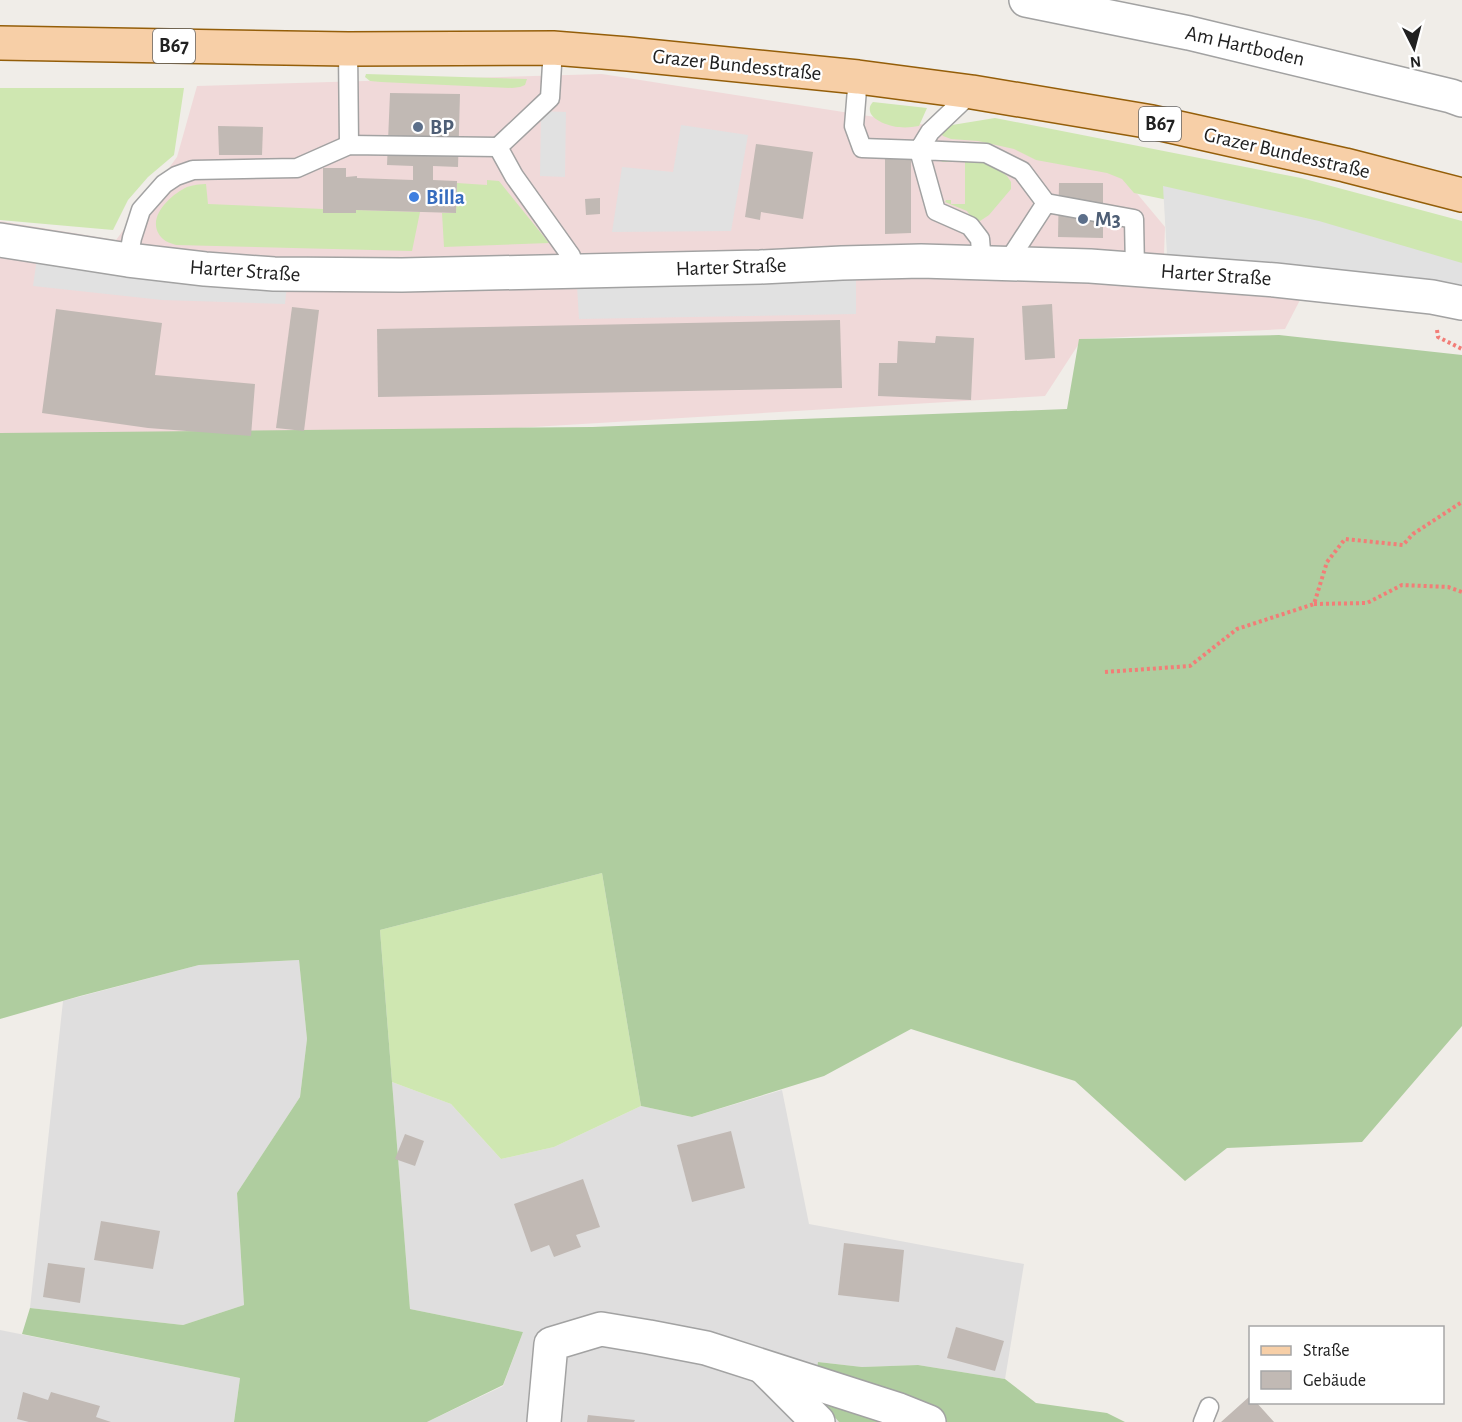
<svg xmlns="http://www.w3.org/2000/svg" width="1462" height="1422" font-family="'Alegreya Sans',sans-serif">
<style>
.residential{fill:#dfdede}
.commercial{fill:#f0d9d9}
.grass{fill:#cfe7b1}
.forest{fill:#afcd9f}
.parking{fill:#e1e1e1}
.building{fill:#c1b9b4}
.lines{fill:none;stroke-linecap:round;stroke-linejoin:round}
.lane-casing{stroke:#a2a2a2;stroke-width:21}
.street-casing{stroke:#a2a2a2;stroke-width:36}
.primary-casing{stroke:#945e09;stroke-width:36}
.path{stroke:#f27d77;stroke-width:4;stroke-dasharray:3 3;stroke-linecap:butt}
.lane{stroke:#fff;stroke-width:18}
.street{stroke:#fff;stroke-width:33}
.primary{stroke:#f7cfa7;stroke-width:33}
.service-dot{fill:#5c6f8a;stroke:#fff;stroke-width:2}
.shop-dot{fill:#3f7fe0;stroke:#fff;stroke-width:2}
.labels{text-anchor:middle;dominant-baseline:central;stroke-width:4.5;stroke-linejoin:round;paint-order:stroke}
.shield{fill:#fff;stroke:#646464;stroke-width:1.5}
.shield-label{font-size:20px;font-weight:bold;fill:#212121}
.street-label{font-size:21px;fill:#212121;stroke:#fff}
.service-label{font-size:21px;font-weight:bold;fill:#4e5e75;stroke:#fff;text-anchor:start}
.shop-label{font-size:21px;font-weight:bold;fill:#366cbe;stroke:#fff;text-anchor:start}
</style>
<rect width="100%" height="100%" fill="#f0ede8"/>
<g class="residential">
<polygon points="299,960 307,1039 300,1097 237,1193 244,1305 183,1325 30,1308 63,1001 199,965"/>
<polygon points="392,1082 451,1104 501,1159 554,1147 641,1106 692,1117 782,1090 809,1224 1024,1264 1005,1379 918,1365 862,1367 818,1362 813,1392 839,1422 427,1422 503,1386 523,1332 410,1309"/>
<polygon points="0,1330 240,1378 234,1422 0,1422"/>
</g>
<polygon class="commercial" points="602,74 926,125 1119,172 1165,227 1163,282 1300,300 1285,329 1082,339 1045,396 332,439 0,443 0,221 116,240 177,157 197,86"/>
<g class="grass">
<polygon points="366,74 527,79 525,85 520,87 512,88 381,82 370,81 365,77"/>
<polygon points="0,88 184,88 174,155 148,177 128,200 113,230 0,220"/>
<path d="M873,102L927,108L919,126C912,127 906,128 899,127C891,127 871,120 870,111C869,107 871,104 873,102Z"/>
<polygon points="995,118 1301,178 1462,221 1462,270 1168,200 1134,193 1122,179 1107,173 1036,160 1014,149 978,141 951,139 943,136 941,133 952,125"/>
<polygon points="961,156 990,163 1007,176 1011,182 1011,189 989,215 980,221 971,217 967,211 945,202 946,200 951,200 951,204 965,204 965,162 943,162 941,161 941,158"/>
<polygon points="487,180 499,181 549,243 444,247 442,213 456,213 457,183 487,185"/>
<path d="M206,184L208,204L323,209V213H356V210L420,212L412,251L176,245C171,243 166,242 163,239C143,220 170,195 187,187C193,185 200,184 206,184Z"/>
<polygon points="602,873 641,1106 554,1147 501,1159 451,1104 392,1082 380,930"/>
</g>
<g class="forest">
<polygon points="1279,335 1462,355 1462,1026 1362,1142 1227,1148 1185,1181 1075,1081 911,1029 824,1076 692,1117 641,1106 602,873 380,930 410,1309 523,1332 503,1385 427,1422 234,1422 240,1378 22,1334 30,1308 183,1325 244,1305 237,1193 300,1097 307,1039 299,960 199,965 80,996 0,1019 0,433 592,427 1067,409 1079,339"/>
<polygon points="818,1362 862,1367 918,1365 1005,1379 1036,1403 1107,1413 1125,1422 839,1422 813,1392"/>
</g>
<g class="parking">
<polygon points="541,111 566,112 565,177 540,176"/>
<polygon points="681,125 748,135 731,231 612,232 622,167 673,172"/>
<polygon points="1163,186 1319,221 1462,263 1462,296 1167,255"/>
<polygon points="37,258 287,286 285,304 162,300 33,286"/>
<polygon points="856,279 856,314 579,319 577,286"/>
</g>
<g class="building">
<polygon points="390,93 460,94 458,167 433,166 433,180 457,181 456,213 356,210 356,213 323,213 323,168 346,168 346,177 357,176 357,178 413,180 413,166 387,165"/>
<polygon points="218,126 263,127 262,155 219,155"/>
<polygon points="756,144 813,152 803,219 761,212 760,220 745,217"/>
<polygon points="885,152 911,153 911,233 885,234"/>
<polygon points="1059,183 1103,183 1103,238 1058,237"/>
<polygon points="600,198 600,214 586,215 585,199"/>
<polygon points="1052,304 1055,358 1025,360 1022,306"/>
<polygon points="292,307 319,310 304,431 276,428"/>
<polygon points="56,309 162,323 155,375 255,384 251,436 148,428 42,413"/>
<polygon points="840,320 842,388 378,397 377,329"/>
<polygon points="936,336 974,338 971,400 878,396 879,363 897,363 898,341 935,343"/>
<polygon points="731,1131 745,1188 692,1202 677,1145"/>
<polygon points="405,1134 424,1141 415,1166 395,1159"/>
<polygon points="583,1179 600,1227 576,1235 581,1247 554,1257 549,1245 531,1252 514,1204"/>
<polygon points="101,1221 160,1231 153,1269 94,1260"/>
<polygon points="844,1243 904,1250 899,1302 838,1295"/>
<polygon points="48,1263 85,1268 80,1303 43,1297"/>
<polygon points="956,1327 1004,1341 995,1371 947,1358"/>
<polygon points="23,1392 48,1400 51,1392 100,1406 96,1417 111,1422 29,1422 17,1419"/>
<polygon points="1250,1396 1250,1402 1256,1402 1274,1422 1221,1422"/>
<polygon points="588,1415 635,1420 634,1422 587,1422"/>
</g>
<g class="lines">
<g class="lane-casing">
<g id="lane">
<polyline points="553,48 550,98 498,147 514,176 571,256 574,271"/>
<polyline points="348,49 349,145"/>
<polyline points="858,77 854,126 862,148 919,150 930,132 972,92"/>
<polyline points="128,260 132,238 141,210 164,184 176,176 193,170 297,168 349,145 498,147"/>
<polyline points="982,263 980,239 970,226 936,211 919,150 986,153 1022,171 1046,203"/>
<polyline points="1007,263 1046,203 1134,219 1135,269"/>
<polyline points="1203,1422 1209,1407"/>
</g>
</g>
<g class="street-casing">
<g id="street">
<polyline points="1026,0 1189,33 1451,96 1462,100"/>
<polyline points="0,240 128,260 205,269 274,274 402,275 760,267 842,263 921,261 1090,266 1275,280 1432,297 1462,303"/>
<polyline points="765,1369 818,1422"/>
<polyline points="544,1422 551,1344 601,1329 649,1337 706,1348 899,1410 929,1422"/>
</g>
</g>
<g class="primary-casing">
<polyline id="primary" points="0,43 348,49 553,48 628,54 858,77 972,92 1152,122 1345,165 1462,195"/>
</g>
<g class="path">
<polyline points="1437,330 1438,337 1462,349"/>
<polyline points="1314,604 1367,603 1402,585 1448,587 1462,592"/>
<polyline points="1105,672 1190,666 1237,629 1314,604 1327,562 1345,539 1403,545 1413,534 1462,502"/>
</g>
<use href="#lane" class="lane"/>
<use href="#street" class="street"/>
<use href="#primary" class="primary"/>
</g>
<g class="service-dot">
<circle cx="418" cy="127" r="6"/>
<circle cx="1083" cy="219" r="6"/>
</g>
<circle class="shop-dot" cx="414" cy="197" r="6"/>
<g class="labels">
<g class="shield">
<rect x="153" y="29" width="42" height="34" rx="4.5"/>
<rect x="1139" y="107" width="42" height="34" rx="4.5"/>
</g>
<g class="shield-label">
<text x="174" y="46">B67</text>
<text x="1160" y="124">B67</text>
</g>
<g class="street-label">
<text transform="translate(1245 46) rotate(13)">Am Hartboden</text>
<text transform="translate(737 65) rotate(6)">Grazer Bundesstraße</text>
<text transform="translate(1287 153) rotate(13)">Grazer Bundesstraße</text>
<text transform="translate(731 267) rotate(-2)">Harter Straße</text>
<text transform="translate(245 271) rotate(4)">Harter Straße</text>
<text transform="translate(1216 275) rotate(4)">Harter Straße</text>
</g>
<g class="service-label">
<text x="430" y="127">BP</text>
<text x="1095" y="219">M3</text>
</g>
<g class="shop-label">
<text x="426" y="197">Billa</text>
</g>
</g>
<rect x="1249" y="1326" width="195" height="78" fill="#ffffff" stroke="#a6a6a6" stroke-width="1.5"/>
<rect x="1261" y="1346" width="30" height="9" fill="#f7cfa7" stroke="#a6a6a6" stroke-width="1.5"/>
<text x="1303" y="1356" font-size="18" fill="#212121">Straße</text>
<rect x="1261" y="1371" width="30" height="18" fill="#c1b9b4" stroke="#a6a6a6" stroke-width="1.5"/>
<text x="1303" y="1386" font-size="18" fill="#212121">Gebäude</text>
<g transform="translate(1414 48) rotate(174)" stroke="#ffffff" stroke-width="4.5" paint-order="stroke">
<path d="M0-4.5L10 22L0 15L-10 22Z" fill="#212121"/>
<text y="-9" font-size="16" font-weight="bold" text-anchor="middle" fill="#212121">N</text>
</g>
</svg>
